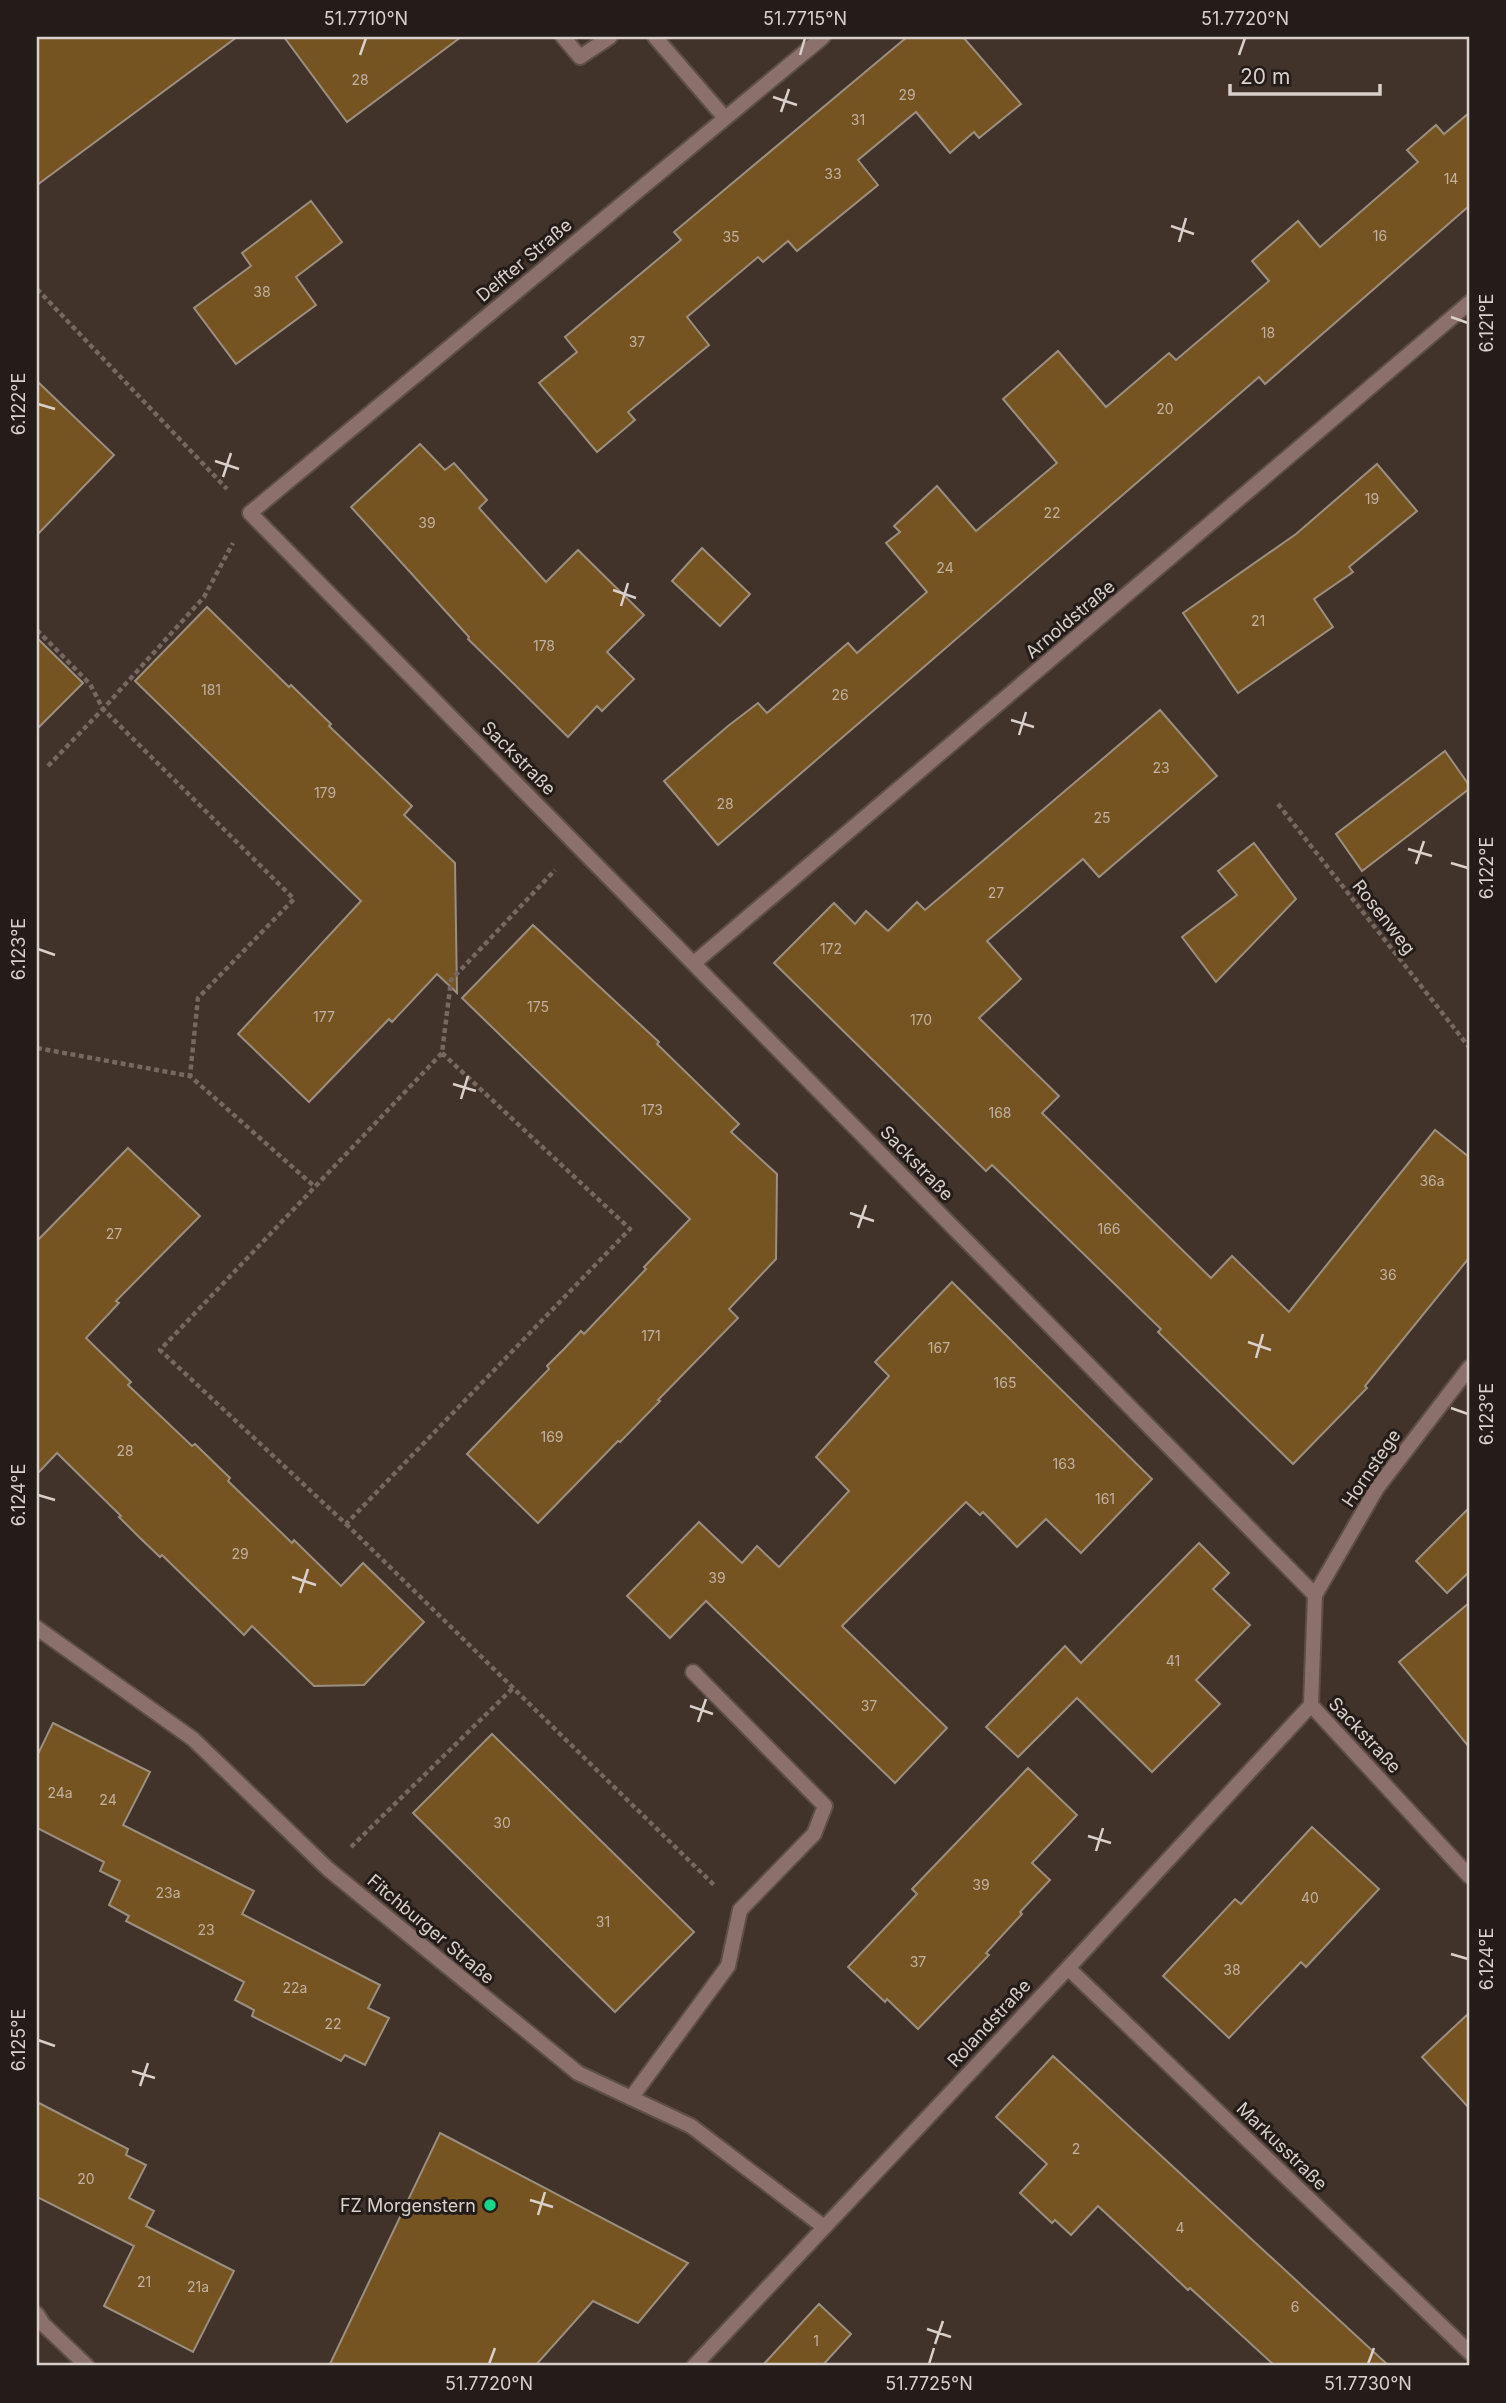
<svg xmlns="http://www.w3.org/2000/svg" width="1506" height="2403" font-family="Inter,sans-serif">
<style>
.building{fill:#765422;stroke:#9b8f80;stroke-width:2}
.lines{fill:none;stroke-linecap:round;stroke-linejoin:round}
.lane-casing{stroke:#5d4e47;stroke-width:18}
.street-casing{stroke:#5d4e47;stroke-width:18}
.path{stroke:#756861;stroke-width:4.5;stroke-dasharray:5 3.5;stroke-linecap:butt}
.lane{stroke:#8c706b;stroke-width:14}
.street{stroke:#8c706b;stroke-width:14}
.ticks{fill:none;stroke:#dad0cb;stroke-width:2.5}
.poi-dot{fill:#12d98a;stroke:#231c18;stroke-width:2.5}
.labels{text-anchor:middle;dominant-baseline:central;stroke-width:6;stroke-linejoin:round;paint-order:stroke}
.number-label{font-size:14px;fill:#c1b1a1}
.street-label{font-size:18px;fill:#dad0cb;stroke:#231c18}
.poi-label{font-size:18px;fill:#dad0cb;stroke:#231c18;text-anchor:end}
.neatline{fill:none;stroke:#dad0cb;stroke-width:2.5}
.ticks-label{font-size:18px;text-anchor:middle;fill:#dad0cb}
</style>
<rect width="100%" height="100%" fill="#41322a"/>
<g class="building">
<polygon points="37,37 237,37 37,185"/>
<polygon points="284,37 461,37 347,122"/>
<polygon points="907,37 963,37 1021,104 979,138 974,132 950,153 916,112 858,160 878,185 797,251 788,241 763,262 758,257 687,317 709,345 628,412 635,420 597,452 539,383 577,352 565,337 681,240 674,232"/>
<polygon points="1469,113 1469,206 1265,384 1259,377 718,845 664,781 728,726 758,703 767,713 848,643 857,653 927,592 886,543 900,532 894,526 937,486 976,531 1057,463 1003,399 1058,351 1106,407 1169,353 1176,360 1269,281 1252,261 1298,221 1320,247 1418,162 1407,150 1436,125 1444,134"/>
<polygon points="311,201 342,242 296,277 316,305 236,364 194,308 251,266 242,253"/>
<polygon points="37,381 114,455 37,535"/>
<polygon points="420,444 445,470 454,463 487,500 479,508 546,582 578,550 644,615 607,652 634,679 602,711 597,706 568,737 468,639 469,637 351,507"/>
<polygon points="1377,464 1417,511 1349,567 1353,572 1314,599 1333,627 1238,693 1183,613 1296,534"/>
<polygon points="702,548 750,594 720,626 672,581"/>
<polygon points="207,607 289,687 291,685 331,724 329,726 412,806 404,815 455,863 457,993 437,974 392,1022 389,1019 309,1102 238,1034 361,901 135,681"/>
<polygon points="37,638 83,683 37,729"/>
<polygon points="1160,710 1217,776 1099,877 1083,859 987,941 1021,979 979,1018 1059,1096 1042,1113 1211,1278 1232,1256 1289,1312 1435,1130 1469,1157 1469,1258 1365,1386 1367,1388 1293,1464 1158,1332 1161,1329 992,1165 986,1171 774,963 834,903 855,924 866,911 888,931 917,902 925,910"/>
<polygon points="1445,751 1469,785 1469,789 1362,871 1336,834"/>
<polygon points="1254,843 1296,899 1216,982 1182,937 1237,895 1218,871"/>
<polygon points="533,925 659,1042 657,1044 739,1124 731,1132 777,1174 776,1259 729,1309 738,1318 658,1400 660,1401 620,1442 618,1441 538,1523 467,1454 549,1369 547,1366 564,1349 581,1331 584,1334 646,1269 644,1267 690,1219 462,998"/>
<polygon points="128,1148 200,1216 116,1301 119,1303 86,1338 131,1382 128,1385 192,1446 195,1444 230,1478 228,1481 292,1543 294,1540 341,1586 363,1563 424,1622 364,1685 314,1686 252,1626 244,1635 162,1555 160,1557 139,1537 119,1517 121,1516 57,1453 37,1474 37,1241"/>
<polygon points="952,1282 1152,1479 1081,1553 1046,1519 1017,1547 983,1512 980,1515 966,1502 842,1626 947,1728 895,1783 706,1601 670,1638 627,1596 699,1522 742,1563 757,1546 779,1567 849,1491 816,1457 889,1376 875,1362"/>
<polygon points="1469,1508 1469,1572 1447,1593 1416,1561"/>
<polygon points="1199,1543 1229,1573 1213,1589 1250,1625 1196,1680 1220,1704 1152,1772 1077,1698 1018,1757 986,1727 1065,1646 1081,1663"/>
<polygon points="1469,1603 1469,1747 1399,1662"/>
<polygon points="53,1723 150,1772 123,1825 254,1891 242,1914 380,1985 368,2008 389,2018 365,2065 345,2055 341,2061 252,2016 254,2010 235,2000 244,1982 126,1921 129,1916 109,1905 120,1881 100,1871 104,1862 37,1828 37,1756"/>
<polygon points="492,1734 694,1932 615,2012 413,1813"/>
<polygon points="1028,1768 1077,1815 1032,1863 1050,1880 1020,1912 1022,1914 986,1953 989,1955 918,2029 887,1999 885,2002 848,1967 917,1894 912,1889"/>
<polygon points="1312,1827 1379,1889 1306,1967 1301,1962 1229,2038 1163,1976 1235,1899 1241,1904"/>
<polygon points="1469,2013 1469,2108 1422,2057"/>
<polygon points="1053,2056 1247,2235 1389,2366 1275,2366 1190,2288 1188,2290 1098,2206 1071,2235 1055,2220 1052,2223 1020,2193 1047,2164 996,2117"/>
<polygon points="37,2102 128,2149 126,2155 146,2165 129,2198 154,2211 146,2226 234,2271 193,2352 104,2306 134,2246 37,2197"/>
<polygon points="440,2133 688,2263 638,2323 593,2301 535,2366 329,2366"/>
<polygon points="819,2304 851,2334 822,2366 762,2366"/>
</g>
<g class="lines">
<g class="lane-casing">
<g id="lane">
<polyline points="563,37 580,57 610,37"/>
<polyline points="655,37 725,118"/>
<polyline points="631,2098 728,1966 740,1910 814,1834 825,1806 693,1672"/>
</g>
</g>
<g class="street-casing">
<g id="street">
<polyline points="823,37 250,513 1315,1595 1311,1705 1469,1876"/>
<polyline points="694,963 1469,303"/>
<polyline points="1315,1595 1377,1488 1469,1368"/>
<polyline points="37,1628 193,1739 328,1869 578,2073 691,2126 824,2227"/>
<polyline points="1068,1968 1469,2352"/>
<polyline points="37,2314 43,2324 87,2366"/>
<polyline points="694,2366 1068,1968 1311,1705"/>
</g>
</g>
<g class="path">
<polyline points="37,289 227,489"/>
<polyline points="37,630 90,684 103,709 294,899 198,998 190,1076"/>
<polyline points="48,766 103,709 204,597 233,543"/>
<polyline points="1278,804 1469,1047"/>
<polyline points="37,1048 190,1076 315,1187"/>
<polyline points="442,1053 630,1229 346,1524 160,1350 442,1053 451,980 555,870"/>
<polyline points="346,1524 715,1886"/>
<polyline points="351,1847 513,1688"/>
</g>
<use href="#lane" class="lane"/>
<use href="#street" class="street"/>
</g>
<path class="ticks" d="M360,55L366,38M800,55L805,38M1239,55L1245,38M773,97L797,105M781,112L789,89M1171,226L1194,234M1179,242L1186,218M1451,317L1468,323M38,404L55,409M215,461L239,469M223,477L231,453M613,590L636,598M621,606L628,583M1011,720L1034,727M1019,735L1026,712M1408,849L1432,856M1451,863L1468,868M1416,864L1424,841M38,949L55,955M453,1084L476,1091M461,1099L468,1076M850,1213L874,1221M858,1228L866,1205M1248,1342L1271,1350M1256,1358L1263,1334M1451,1408L1468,1414M38,1495L55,1500M292,1577L316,1585M300,1593L308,1569M690,1706L713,1714M698,1722L706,1699M1088,1836L1111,1843M1096,1851L1103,1828M1451,1954L1468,1959M38,2040L55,2046M132,2071L155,2078M140,2086L148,2063M530,2200L553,2207M538,2215L545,2192M927,2329L951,2337M935,2344L943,2321M489,2364L495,2348M929,2364L934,2348M1368,2364L1374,2348"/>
<circle class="poi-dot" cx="490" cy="2205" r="7"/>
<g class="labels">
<g class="number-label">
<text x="360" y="79">28</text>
<text x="907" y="94">29</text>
<text x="858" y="119">31</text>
<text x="833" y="173">33</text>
<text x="1451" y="178">14</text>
<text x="1380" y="235">16</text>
<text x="731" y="236">35</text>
<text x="262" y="291">38</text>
<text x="1268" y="332">18</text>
<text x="637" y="341">37</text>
<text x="1165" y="408">20</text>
<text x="1372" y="498">19</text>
<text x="1052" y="512">22</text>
<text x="427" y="522">39</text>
<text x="945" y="567">24</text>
<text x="1258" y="620">21</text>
<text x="544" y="645">178</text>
<text x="211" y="689">181</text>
<text x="840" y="694">26</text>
<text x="1161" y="767">23</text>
<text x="325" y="792">179</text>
<text x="725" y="803">28</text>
<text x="1102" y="817">25</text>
<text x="996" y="892">27</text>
<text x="831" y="948">172</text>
<text x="538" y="1006">175</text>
<text x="324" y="1016">177</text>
<text x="921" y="1019">170</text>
<text x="652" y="1109">173</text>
<text x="1000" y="1112">168</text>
<text x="1432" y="1180">36a</text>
<text x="1109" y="1228">166</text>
<text x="114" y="1233">27</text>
<text x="1388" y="1274">36</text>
<text x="651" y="1335">171</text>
<text x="939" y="1347">167</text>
<text x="1005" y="1382">165</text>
<text x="552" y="1436">169</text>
<text x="125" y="1450">28</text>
<text x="1064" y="1463">163</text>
<text x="1105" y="1498">161</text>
<text x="240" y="1553">29</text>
<text x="717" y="1577">39</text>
<text x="1173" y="1660">41</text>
<text x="869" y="1705">37</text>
<text x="60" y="1792">24a</text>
<text x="108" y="1799">24</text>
<text x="502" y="1822">30</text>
<text x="981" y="1884">39</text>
<text x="168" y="1892">23a</text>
<text x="1310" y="1897">40</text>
<text x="603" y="1921">31</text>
<text x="206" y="1929">23</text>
<text x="918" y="1961">37</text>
<text x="1232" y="1969">38</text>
<text x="295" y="1987">22a</text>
<text x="333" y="2023">22</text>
<text x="1076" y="2148">2</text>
<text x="86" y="2178">20</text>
<text x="1180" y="2227">4</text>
<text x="144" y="2281">21</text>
<text x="198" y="2286">21a</text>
<text x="1295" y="2306">6</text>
<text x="816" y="2340">1</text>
</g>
<g class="street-label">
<text transform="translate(524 260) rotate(-40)">Delfter Straße</text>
<text transform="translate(1070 619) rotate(-40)">Arnoldstraße</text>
<text transform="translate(519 758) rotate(45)">Sackstraße</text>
<text transform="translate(1384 917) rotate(52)">Rosenweg</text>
<text transform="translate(917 1163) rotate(46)">Sackstraße</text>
<text transform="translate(1371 1468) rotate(-56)">Hornstege</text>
<text transform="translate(1365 1735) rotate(47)">Sackstraße</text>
<text transform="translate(431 1929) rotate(40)">Fitchburger Straße</text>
<text transform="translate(989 2023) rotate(-47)">Rolandstraße</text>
<text transform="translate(1282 2146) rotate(44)">Markusstraße</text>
</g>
<g class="poi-label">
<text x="476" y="2205">FZ Morgenstern</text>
</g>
</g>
<rect width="1506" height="2403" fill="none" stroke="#231c18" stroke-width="77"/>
<path d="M1230 84v10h150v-10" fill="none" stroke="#dad0cb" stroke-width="3.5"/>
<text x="1240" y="84" font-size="21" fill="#dad0cb" stroke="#231c18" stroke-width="5" paint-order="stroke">20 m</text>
<rect x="38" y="38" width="1430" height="2326" class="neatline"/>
<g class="ticks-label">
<text x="366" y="25">51.7710°N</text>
<text x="805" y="25">51.7715°N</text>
<text x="1245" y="25">51.7720°N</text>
<text transform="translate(1487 323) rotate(-90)" y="6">6.121°E</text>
<text transform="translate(19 404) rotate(-90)" y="6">6.122°E</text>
<text transform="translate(1487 868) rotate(-90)" y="6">6.122°E</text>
<text transform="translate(19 949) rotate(-90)" y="6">6.123°E</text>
<text transform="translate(1487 1414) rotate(-90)" y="6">6.123°E</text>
<text transform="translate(19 1495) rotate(-90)" y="6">6.124°E</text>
<text transform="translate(1487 1959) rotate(-90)" y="6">6.124°E</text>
<text transform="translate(19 2040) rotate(-90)" y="6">6.125°E</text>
<text x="489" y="2390">51.7720°N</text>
<text x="929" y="2390">51.7725°N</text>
<text x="1368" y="2390">51.7730°N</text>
</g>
</svg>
